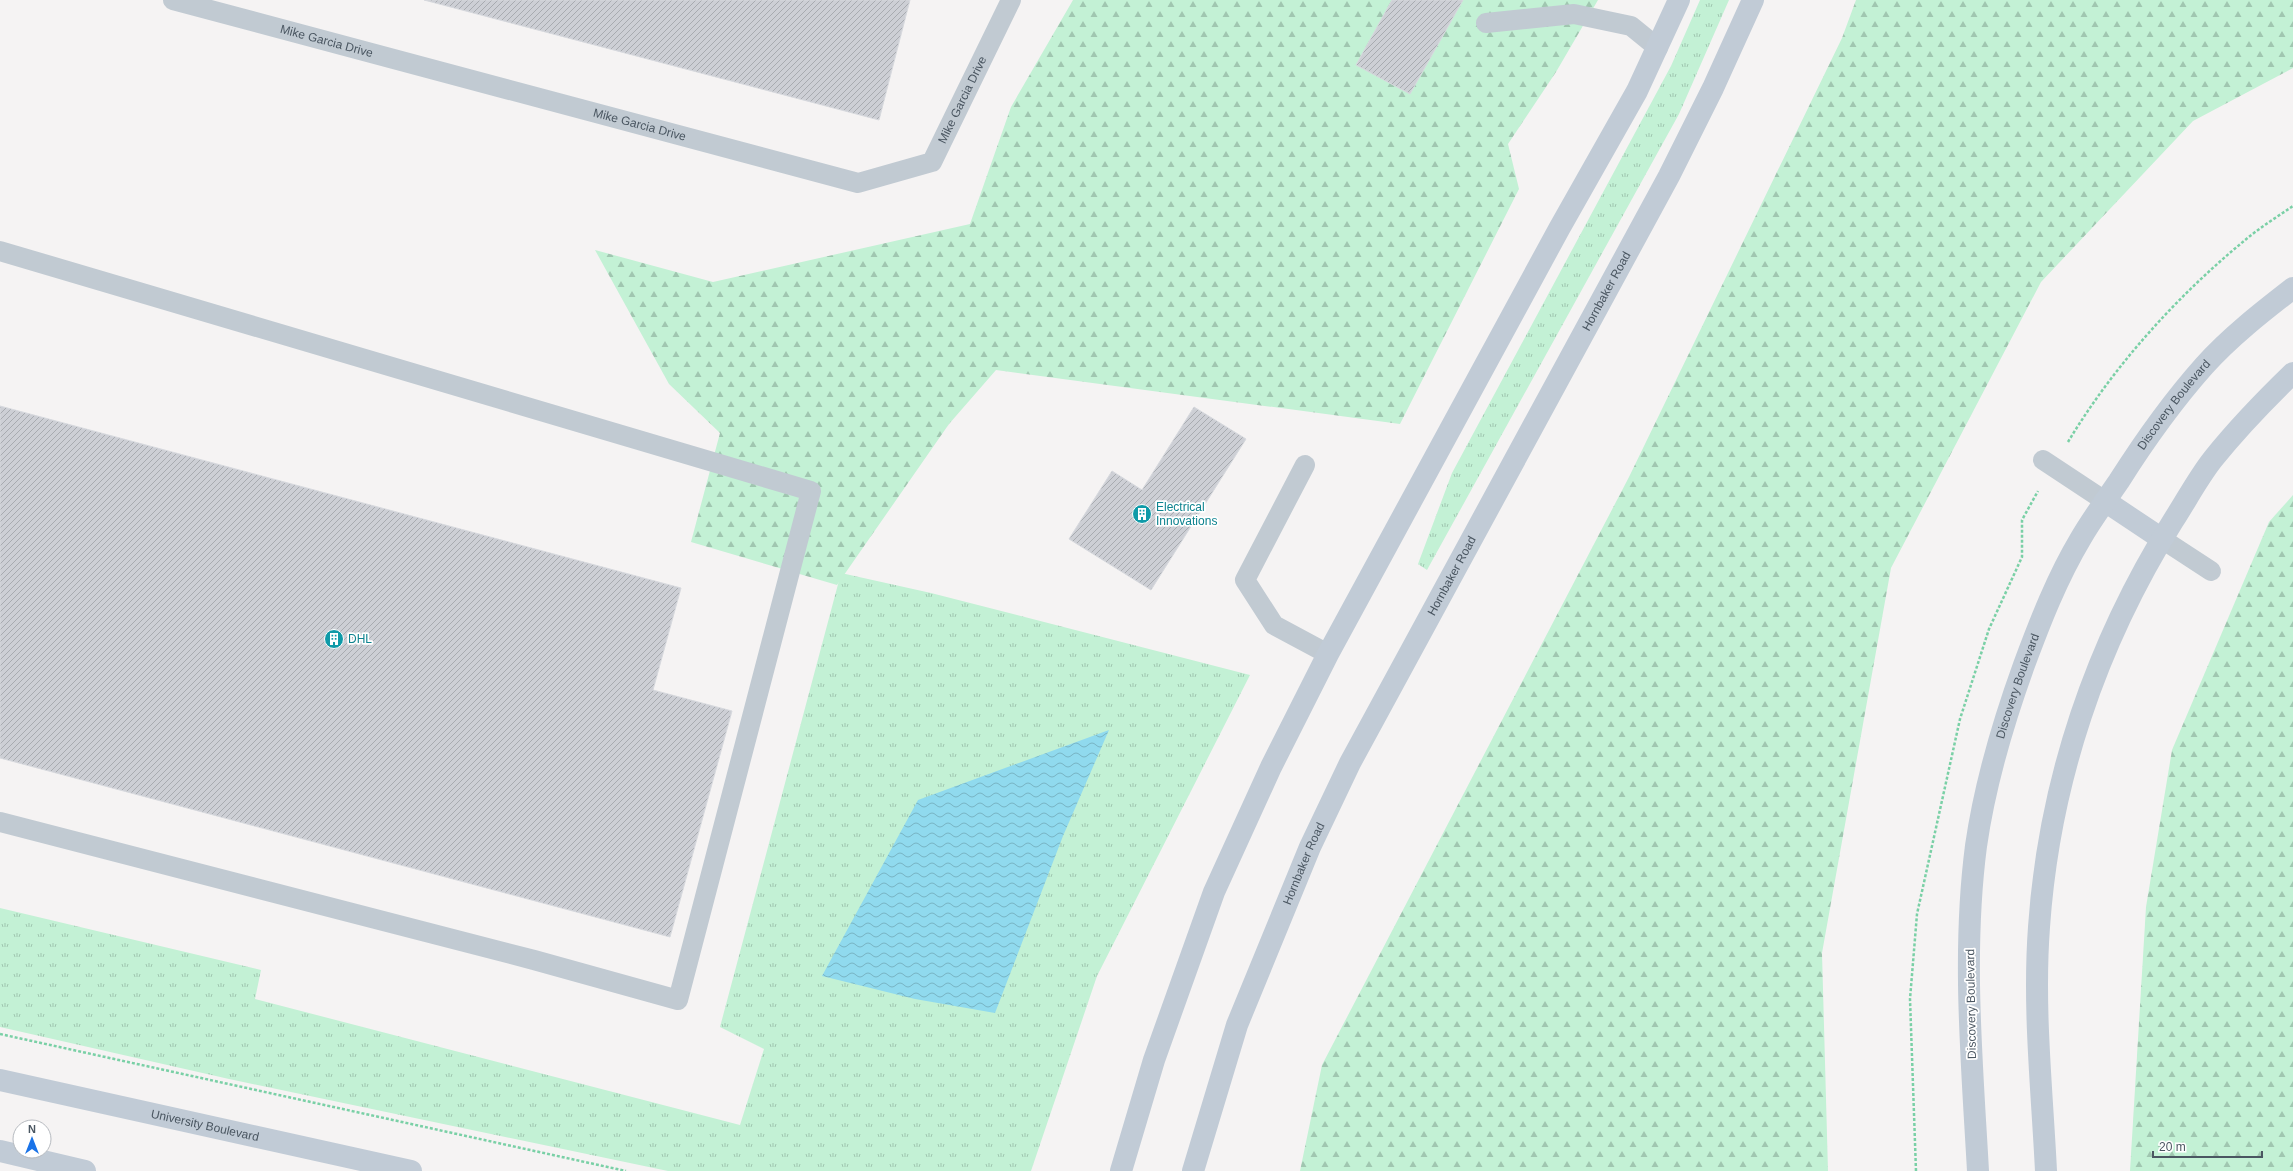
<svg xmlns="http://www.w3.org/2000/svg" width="2293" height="1171" font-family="Helvetica,sans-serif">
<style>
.grass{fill:url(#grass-tufts)}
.forest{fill:url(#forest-firs)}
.water{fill:url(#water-waves)}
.building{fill:url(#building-hatch);stroke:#d7d9de}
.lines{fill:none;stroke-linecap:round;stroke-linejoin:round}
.path{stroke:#7ad0a6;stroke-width:2.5;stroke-dasharray:3 2;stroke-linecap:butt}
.service{stroke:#c1cad2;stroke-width:20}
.secondary{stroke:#c1cbd6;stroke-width:22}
.labels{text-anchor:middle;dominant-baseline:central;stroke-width:3.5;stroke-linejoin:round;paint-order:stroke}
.street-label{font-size:12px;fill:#4a5661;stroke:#fff}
.culture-label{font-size:12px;fill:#0d838f;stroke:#fff;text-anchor:start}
</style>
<defs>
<pattern id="grass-tufts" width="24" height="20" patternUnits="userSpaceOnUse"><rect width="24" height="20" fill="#c3f1d5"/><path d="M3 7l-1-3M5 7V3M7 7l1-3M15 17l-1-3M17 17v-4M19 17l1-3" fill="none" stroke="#a0c6b0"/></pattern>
<pattern id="forest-firs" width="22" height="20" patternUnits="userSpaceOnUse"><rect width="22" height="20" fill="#c3f1d5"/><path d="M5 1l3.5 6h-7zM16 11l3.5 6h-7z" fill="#a0c6b0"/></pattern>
<pattern id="water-waves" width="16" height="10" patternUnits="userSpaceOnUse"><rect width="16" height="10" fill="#90daee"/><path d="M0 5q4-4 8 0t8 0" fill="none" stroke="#78b4c4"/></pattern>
<pattern id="building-hatch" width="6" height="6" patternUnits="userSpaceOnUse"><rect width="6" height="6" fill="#cdcfd5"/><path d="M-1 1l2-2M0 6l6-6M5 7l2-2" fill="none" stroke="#a8abb0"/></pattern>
</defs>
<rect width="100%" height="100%" fill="#f5f3f3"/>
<g class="grass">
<polygon points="1700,0 1729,0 1679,114 1427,570 1418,564 1452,473 1671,66"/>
<polygon points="841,573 931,593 1250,675 1097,976 1031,1171 668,1171 229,1079 0,1027 0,908 261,970 255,999 740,1125 764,1049 720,1027"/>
</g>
<g class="forest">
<polygon points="1073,0 1598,0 1556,72 1508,144 1519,189 1400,424 996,370 949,424 837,585 691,542 720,433 669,384 595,250 713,282 970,224 1011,107"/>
<polygon points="1856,0 2293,0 2293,68 2193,121 2041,282 1891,568 1822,953 1828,1171 1300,1171 1322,1065 1629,477 1842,38"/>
<polygon points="2293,495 2293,1171 2130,1171 2146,907 2172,750 2269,522"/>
</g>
<polygon class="water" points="1109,730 1063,836 995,1013 915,999 822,976 918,800"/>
<g class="building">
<polygon points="424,0 910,0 879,120"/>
<polygon points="1392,0 1463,0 1410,94 1356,65"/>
<polygon points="0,406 681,588 653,690 732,711 670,937 0,758"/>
<polygon points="1194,407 1246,439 1151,590 1069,539 1112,471 1142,490"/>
</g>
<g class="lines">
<g class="path">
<path d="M2068,442C2113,367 2176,297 2244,241C2259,228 2277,217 2293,206"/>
<polyline points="0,1034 626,1171"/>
<polyline points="1916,1171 1910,999 1917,914 1960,719 1989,629 2022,557 2022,520 2038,491"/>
</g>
<g class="service">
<path id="s1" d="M173,0L858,183L932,162L1011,0"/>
<polyline points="1486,23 1574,14 1631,26 1658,48"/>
<polyline points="0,251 811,491 678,1000 534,960 0,822"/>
<polyline points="2043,460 2105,501"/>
<polyline points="1305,465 1245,580 1274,625 1328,654"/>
<polyline points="2162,539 2211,571"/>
</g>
<g class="secondary">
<polyline points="2105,501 2162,539"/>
<path id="s2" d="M0,1080L411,1171"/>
<polyline points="0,1151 85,1171"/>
<polyline points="1121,1171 1154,1060 1214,892 1271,767 1328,654 1559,229 1637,91 1679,0"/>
<path id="s3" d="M1193,1171L1237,1025L1310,847L1350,763L1669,176L1713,88L1753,0"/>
<path id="s4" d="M1978,1171C1972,1063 1962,953 1976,846C1985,783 2003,723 2024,665C2040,622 2057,578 2081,538C2092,519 2106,500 2119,481C2145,440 2172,402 2204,366C2230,337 2262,312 2293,288"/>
<path d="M2046,1171C2042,1090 2033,1008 2039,927C2049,782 2096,644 2173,521C2186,501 2198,478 2213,459C2238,428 2265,400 2293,373"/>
</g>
</g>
<defs>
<g id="building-disc" transform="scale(1)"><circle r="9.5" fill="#0f9aa8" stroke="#fff"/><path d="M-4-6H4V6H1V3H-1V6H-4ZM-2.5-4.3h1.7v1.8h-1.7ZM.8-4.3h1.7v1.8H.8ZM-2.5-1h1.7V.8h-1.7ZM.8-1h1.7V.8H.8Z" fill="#fff"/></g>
</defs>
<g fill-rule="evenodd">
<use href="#building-disc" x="1142" y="514"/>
<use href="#building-disc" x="334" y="639"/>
</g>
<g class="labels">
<g class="street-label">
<text stroke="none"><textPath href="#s1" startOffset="159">Mike Garcia Drive</textPath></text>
<text stroke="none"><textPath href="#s1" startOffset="855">Mike Garcia Drive</textPath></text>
<text stroke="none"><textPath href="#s1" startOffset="483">Mike Garcia Drive</textPath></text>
<text stroke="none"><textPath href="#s3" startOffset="975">Hornbaker Road</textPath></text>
<text stroke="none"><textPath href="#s4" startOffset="815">Discovery Boulevard</textPath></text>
<text stroke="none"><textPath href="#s3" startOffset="651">Hornbaker Road</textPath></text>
<text stroke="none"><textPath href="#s4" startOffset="491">Discovery Boulevard</textPath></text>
<text stroke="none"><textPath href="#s3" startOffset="327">Hornbaker Road</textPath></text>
<text transform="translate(1971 1004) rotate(-91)">Discovery Boulevard</text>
<text stroke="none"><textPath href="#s2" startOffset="210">University Boulevard</textPath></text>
</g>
<g class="culture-label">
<text x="1156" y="507">Electrical<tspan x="1156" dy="14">Innovations</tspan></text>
<text x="348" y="639">DHL</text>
</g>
</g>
<g transform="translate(32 1139)"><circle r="19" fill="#ffffff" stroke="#b7bbc0"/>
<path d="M0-3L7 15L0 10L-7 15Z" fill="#1a73e8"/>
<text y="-6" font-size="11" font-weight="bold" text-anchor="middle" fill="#4a5661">N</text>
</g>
<path d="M2153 1151v6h109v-6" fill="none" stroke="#4a5661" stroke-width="2"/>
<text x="2159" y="1151" font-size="12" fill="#4a5661" stroke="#ffffff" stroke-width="3" paint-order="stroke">20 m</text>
</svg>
